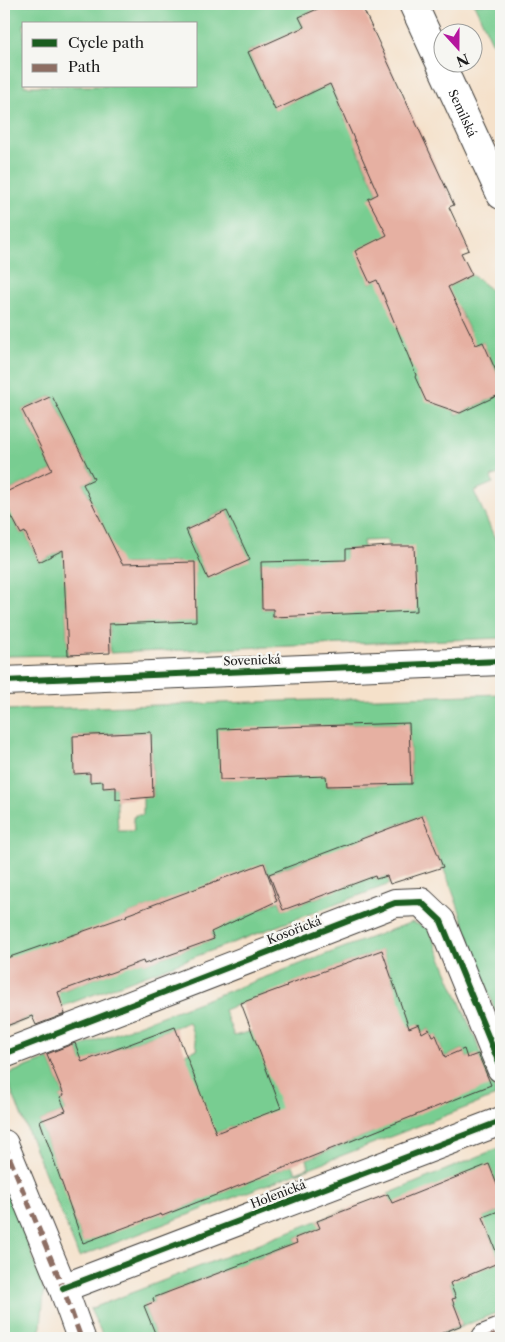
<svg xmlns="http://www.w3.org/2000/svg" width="505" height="1342" font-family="'Libre Caslon Text',serif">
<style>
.green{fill:#78cd91;stroke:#4a7456;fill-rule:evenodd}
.building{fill:#e6b0a2}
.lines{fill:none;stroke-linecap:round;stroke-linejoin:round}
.minor-casing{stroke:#3d3a36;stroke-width:30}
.minor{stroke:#fff;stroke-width:28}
.quiet{stroke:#8d6e63;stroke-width:5;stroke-dasharray:10 5;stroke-linecap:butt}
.cycleway-casing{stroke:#f6f6f2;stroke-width:9}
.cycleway{stroke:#1b5e20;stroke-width:6}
.labels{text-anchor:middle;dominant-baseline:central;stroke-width:5;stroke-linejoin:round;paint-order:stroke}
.street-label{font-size:12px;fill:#1c1c1c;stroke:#f6f6f2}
</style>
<rect width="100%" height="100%" fill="#f6f6f2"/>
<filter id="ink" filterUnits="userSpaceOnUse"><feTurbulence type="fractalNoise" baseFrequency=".02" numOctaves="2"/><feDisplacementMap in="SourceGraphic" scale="10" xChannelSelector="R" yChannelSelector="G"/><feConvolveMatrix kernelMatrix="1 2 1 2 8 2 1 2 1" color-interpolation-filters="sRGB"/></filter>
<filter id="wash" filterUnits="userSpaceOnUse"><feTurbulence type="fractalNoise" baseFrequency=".0096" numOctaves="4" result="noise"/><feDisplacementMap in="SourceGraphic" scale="20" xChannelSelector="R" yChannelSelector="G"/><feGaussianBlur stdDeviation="1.12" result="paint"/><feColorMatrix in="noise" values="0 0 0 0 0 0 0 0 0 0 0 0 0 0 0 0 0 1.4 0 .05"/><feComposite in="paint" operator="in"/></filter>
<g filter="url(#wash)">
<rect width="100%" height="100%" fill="#f5e1ca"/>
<g class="green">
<path d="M4,4H329L299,17L318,57L271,66L261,46L248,52L275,110L337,81L335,96L346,121L365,142L356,146L378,194L369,199L395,232L356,251L370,283L381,278L397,311L472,275L490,289L501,314V382L483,342L418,371L449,401L456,415L501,394V473L491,477L493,483L474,491L501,552V638L110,653L108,593L65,594L68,655L4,656V527L7,525L4,519V494L16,521L14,522L21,534L25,532L39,562L84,540L102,523L83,484L94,479L52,396L22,410L52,470L4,493ZM24,24H196V86H24ZM458,307L471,334L435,351L399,334ZM227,510L249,559L231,566L209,518ZM206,521L227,570L208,579L186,530ZM388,540L389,547L348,614L346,549L364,548L363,541ZM298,561L300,616H273V609H262L261,563ZM179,562L180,593L120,564Z"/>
<polygon points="474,4 501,4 501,61"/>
<path d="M501,694V1027L451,887L422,816L362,838L376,879L387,876L390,884L4,1028L23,1020L4,971V710ZM409,723L411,784L327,786L323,726ZM151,732L153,796L143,797V815H135V817H133L134,831H118L116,787L104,788L103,781L90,782V773L74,774L73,736ZM310,858L324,895L283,910L279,901L274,903L270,894L267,896L270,905L261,909L254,892L264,863L268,874ZM197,889L214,939L144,964L126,915ZM84,931L101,976L25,1005L56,941Z"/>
<path d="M412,922L429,929L480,1050L494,1087L496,1096L79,1257L5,1075ZM382,950L395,987L361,999L287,985ZM268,993L252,1031L234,1036L224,1010ZM189,1022L198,1049L176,1057L200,1201L163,1216L101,1086L92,1058ZM419,1024L422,1033L429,1029L432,1036L436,1035L445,1057L464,1049L467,1058L478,1054L490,1084L395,1033ZM77,1049L90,1085L83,1242L71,1210L72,1209L40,1121L66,1111L60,1097L64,1095L49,1059ZM240,1124L261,1176L221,1193L205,1152L213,1134ZM373,1132L307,1159L309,1167L296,1172L292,1164L277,1171L265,1139Z"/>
<path d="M501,1147V1195L489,1165L445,1182L454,1207L447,1210L454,1228L501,1210V1311L433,1338H430L462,1325L452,1299L456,1298L449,1280L442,1284L440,1279L419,1287L416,1281L395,1289L386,1267L341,1286L324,1246L330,1244L323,1227L295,1238L318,1295L321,1294L327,1309L348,1301L346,1295L370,1285L380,1311L351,1323L358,1338H338L334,1329L309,1338H304L291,1306L250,1322L229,1269L153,1298L154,1302L144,1306L157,1338H104L90,1309L345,1210L364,1260L407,1243L388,1194ZM488,1230L500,1262L483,1269L478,1257L464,1263L455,1242ZM293,1244L314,1297L292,1305L288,1297L253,1311L245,1290L261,1284L252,1260Z"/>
<polygon points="4,1175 14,1201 44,1291 41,1327 35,1338 4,1338"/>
</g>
<g id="blocks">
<g class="building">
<polygon points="329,4 361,4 454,205 449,207 469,250 461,253 472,275 448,287 476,345 483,342 501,382 501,394 460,413 426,401 415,377 416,375 377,280 370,283 355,251 387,235 368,199 378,194 330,84 275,110 248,52 304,27 299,17"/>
<polygon points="52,396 94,479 83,484 122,564 195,562 196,621 109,624 110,653 68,655 63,550 39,562 25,532 21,534 4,502 4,493 52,470 22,410"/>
<polygon points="227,511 250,560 208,579 186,530"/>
<polygon points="389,546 414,546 417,611 273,617 273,609 262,609 261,562 346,560 346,549"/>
<polygon points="409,723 411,784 327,786 326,776 220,780 218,729"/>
<polygon points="151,732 153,797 116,800 116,787 103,788 103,781 90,782 90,773 74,774 73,736"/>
<polygon points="422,816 443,867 390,884 387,876 376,879 375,876 283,910 269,874"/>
<polygon points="264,863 277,901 211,932 214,939 144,964 143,961 58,992 65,1014 36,1025 32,1016 4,1027 4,959 127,916 126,915"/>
<polygon points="382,950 409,1028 419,1024 422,1033 429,1029 432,1036 436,1035 445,1057 464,1049 467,1058 478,1054 491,1085 221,1193 162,1216 161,1214 83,1243 40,1121 66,1111 60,1097 64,1095 47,1054 75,1043 82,1062 175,1027 216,1133 281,1108 241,1003 287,986 286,985 332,968"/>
<polygon points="489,1164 501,1195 501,1210 483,1217 500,1262 450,1283 456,1298 452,1299 462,1325 430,1338 157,1338 144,1306 154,1302 153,1298 297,1243 295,1238 320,1228 317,1221 388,1194 392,1203"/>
</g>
</g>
</g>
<g filter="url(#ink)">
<use href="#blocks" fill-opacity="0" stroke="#3d3a36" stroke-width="1"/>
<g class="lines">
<g class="minor-casing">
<g id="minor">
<path id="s1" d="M413,4L501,195"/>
<polyline points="4,681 501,661"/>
<polyline points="4,1054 395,903 421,902 441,921 501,1068"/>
<polyline points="4,1144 63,1288 81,1338"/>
<polyline points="63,1288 501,1121"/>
<polyline points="486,1338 501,1332"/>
</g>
</g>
<use href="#minor" class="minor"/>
<g class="quiet">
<polyline points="4,1144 63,1288 81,1338"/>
<polyline points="486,1338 501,1332"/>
</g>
<g class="cycleway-casing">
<g id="cycleway">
<polyline points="4,681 501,661"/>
<polyline points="4,1054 395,903 421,902 441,921 501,1068"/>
<polyline points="63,1288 501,1121"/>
</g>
</g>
<use href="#cycleway" class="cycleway"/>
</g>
</g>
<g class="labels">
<g class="street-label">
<text stroke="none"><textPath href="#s1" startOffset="120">Semilská</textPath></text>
<text transform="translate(252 660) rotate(-2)">Sovenická</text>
<text transform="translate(294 930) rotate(-21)">Kosořická</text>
<text transform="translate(278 1194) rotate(-21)">Holenická</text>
</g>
</g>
<rect width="505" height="1342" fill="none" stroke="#f6f6f2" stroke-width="20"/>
<rect x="22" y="22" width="175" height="65" fill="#f6f6f2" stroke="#9f9f9c"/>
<rect x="32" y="39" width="25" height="8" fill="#1b5e20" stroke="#9f9f9c"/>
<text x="68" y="48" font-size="15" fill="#1c1c1c">Cycle path</text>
<rect x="32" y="64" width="25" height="8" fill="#8d6e63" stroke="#9f9f9c"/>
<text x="68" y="72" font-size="15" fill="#1c1c1c">Path</text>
<g transform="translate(458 48) rotate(159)"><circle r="24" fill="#f6f6f2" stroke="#9f9f9c"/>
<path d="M0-4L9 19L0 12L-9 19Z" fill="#b5179e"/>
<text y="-8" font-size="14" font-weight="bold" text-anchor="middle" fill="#1c1c1c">N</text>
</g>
</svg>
